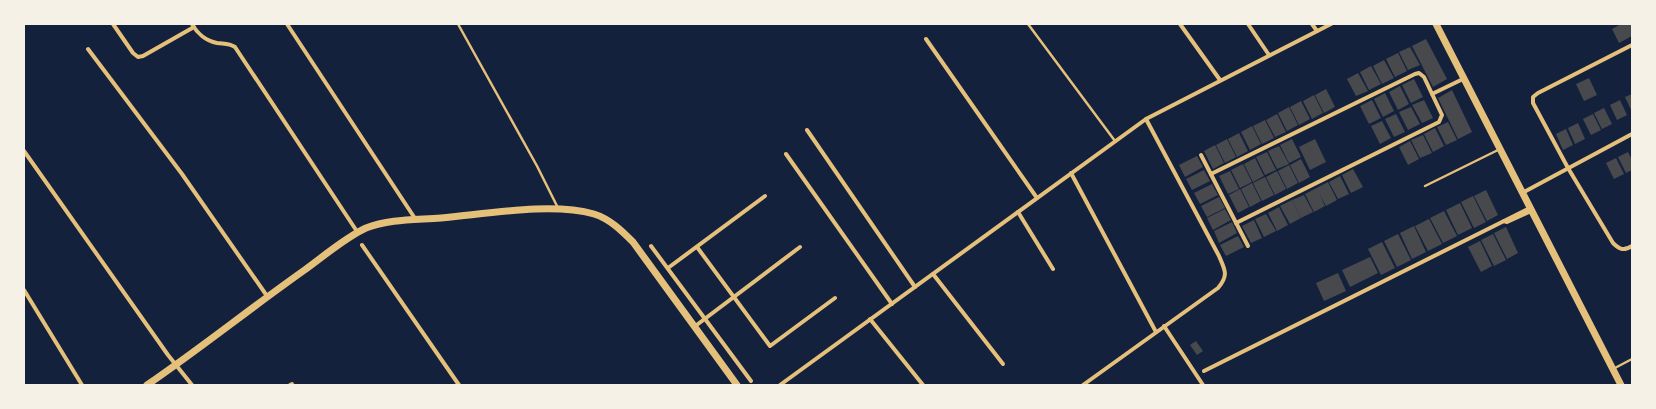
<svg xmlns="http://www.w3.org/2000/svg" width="1656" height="409" font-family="'Fira Sans',sans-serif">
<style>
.building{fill:#48494c}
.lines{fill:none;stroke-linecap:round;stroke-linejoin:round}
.service{stroke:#e5c07b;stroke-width:2.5}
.minor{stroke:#e5c07b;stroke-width:4}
.tertiary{stroke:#e5c07b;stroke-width:7}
</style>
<rect width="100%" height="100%" fill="#14213d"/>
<g class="building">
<polygon points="1621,24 1632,24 1632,36 1619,43 1612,29"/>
<polygon points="1426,39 1447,79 1433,87 1412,46"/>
<polygon points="1410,47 1420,65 1408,70 1399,52"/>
<polygon points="1398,53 1407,71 1395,77 1386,59"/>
<polygon points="1384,60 1394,78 1382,84 1373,66"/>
<polygon points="1371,66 1381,84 1369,90 1360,72"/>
<polygon points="1358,73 1368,91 1356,96 1347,79"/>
<polygon points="1589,78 1597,95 1584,101 1576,84"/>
<polygon points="1414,79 1423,97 1411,103 1402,85"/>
<polygon points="1400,86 1409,104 1398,110 1389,92"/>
<polygon points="1326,89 1335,107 1324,113 1315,95"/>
<polygon points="1452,90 1472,132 1458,139 1438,98"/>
<polygon points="1385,93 1394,111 1383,117 1374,99"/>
<polygon points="1632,94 1632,112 1625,97"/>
<polygon points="1314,95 1323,113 1312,119 1303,101"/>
<polygon points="1372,100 1381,118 1369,124 1360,106"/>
<polygon points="1424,100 1433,118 1422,123 1412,105"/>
<polygon points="1620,100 1627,115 1617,120 1610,105"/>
<polygon points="1301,101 1310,119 1299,125 1290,107"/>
<polygon points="1289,107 1298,125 1287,131 1278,113"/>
<polygon points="1411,107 1420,124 1408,130 1399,112"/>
<polygon points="1604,108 1612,124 1602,129 1594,113"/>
<polygon points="1277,114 1286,132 1275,137 1266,120"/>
<polygon points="1396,114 1405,132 1394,137 1385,119"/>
<polygon points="1593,114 1601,130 1591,135 1583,119"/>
<polygon points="1265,120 1274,138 1262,144 1253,126"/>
<polygon points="1382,121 1391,138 1380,144 1371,126"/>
<polygon points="1448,122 1457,140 1446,145 1437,127"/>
<polygon points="1578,123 1585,139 1575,144 1568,128"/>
<polygon points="1252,126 1261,144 1250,150 1241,132"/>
<polygon points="1435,128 1444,146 1433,152 1424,134"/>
<polygon points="1566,129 1573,145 1563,150 1556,134"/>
<polygon points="1239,133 1248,151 1237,157 1228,139"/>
<polygon points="1423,135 1432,153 1420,158 1411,140"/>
<polygon points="1227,139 1236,157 1225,163 1216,145"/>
<polygon points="1292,139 1301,157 1289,163 1280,145"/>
<polygon points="1315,139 1326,162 1310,170 1299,147"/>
<polygon points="1410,141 1419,159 1408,165 1399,147"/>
<polygon points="1215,145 1224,163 1213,169 1204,151"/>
<polygon points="1279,146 1289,164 1277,169 1268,151"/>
<polygon points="1267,152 1276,170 1265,175 1256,157"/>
<polygon points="1628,152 1632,160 1632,170 1626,173 1618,157"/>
<polygon points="1197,156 1203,167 1185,177 1179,165"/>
<polygon points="1255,158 1264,176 1253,182 1244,164"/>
<polygon points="1616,158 1624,174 1614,179 1606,163"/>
<polygon points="1301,159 1310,177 1299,183 1290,165"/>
<polygon points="1243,164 1252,182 1240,188 1231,170"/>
<polygon points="1289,165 1298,183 1287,189 1278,171"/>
<polygon points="1353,169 1363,187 1351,193 1342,175"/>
<polygon points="1204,170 1210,181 1192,190 1186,179"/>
<polygon points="1230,171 1239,189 1228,194 1219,176"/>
<polygon points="1277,171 1286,189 1275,195 1266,177"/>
<polygon points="1340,176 1349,194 1338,199 1329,182"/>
<polygon points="1265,177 1274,195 1262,201 1253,183"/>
<polygon points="1328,182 1337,200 1326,206 1320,195 1325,206 1314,212 1305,194"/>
<polygon points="1252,183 1261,201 1250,207 1241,189"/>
<polygon points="1212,184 1218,195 1200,204 1194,193"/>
<polygon points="1240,189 1249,207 1238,213 1229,195"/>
<polygon points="1486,190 1498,215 1487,221 1474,196"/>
<polygon points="1304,195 1313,212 1301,218 1292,200"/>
<polygon points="1473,196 1486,222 1474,228 1461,202"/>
<polygon points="1219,197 1225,208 1207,217 1201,206"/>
<polygon points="1292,200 1301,218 1290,224 1280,206"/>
<polygon points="1460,203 1472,228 1458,235 1446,210"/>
<polygon points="1279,207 1288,225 1277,231 1268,213"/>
<polygon points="1225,209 1231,220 1213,230 1207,218"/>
<polygon points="1444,211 1457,236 1443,243 1430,218"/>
<polygon points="1266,214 1276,231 1264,237 1255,219"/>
<polygon points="1429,219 1442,244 1428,251 1415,226"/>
<polygon points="1254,220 1262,238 1251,243 1242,226"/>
<polygon points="1232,222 1237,233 1219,243 1214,231"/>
<polygon points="1414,226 1426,252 1412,259 1400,233"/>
<polygon points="1506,227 1518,253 1507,259 1494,233"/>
<polygon points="1398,234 1411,260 1397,267 1384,241"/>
<polygon points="1493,234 1506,260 1494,266 1481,240"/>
<polygon points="1238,236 1244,247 1226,256 1220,245"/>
<polygon points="1480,241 1492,266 1481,272 1468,247"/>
<polygon points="1382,242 1395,268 1381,275 1368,249"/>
<polygon points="1370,257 1378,273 1350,287 1342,270"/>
<polygon points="1338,273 1346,291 1324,301 1316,283"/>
<polygon points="1196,341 1203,351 1197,355 1190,345"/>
</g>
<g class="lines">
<g class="service">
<polyline points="458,24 537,166 558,208"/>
<polyline points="1028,24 1115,141"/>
<polyline points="1425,186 1500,149"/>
<polyline points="1613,369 1632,359"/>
</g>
<g class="minor">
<polyline points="113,24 133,53 138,57 143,56 194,27"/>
<path d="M192,24C197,33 206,41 217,43C224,44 229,43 235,47L358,233"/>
<polyline points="287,24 416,220"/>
<polyline points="1180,24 1220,80"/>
<polyline points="1248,24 1269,55"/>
<polyline points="1312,24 1317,31"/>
<polyline points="926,39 1037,198"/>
<path d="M1632,45L1538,93L1533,97V103L1568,168L1613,243C1620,250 1624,251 1632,246"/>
<polyline points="88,49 182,174 267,296"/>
<polyline points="1432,94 1463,79"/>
<polyline points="807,130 915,287"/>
<polyline points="24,151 168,355 192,385"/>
<polyline points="786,154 892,304"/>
<polyline points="1201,155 1248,246"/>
<polyline points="1071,173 1156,332"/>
<polyline points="1211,174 1415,74 1419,73 1424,77 1442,115 1439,122 1236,223"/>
<polyline points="1522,193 1632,134"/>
<polyline points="1530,208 1504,221 1507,222 1531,211"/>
<polyline points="1018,212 1053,269"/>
<polyline points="362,245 459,385"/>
<polyline points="651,246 751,381"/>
<polyline points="697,247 770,346 835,298"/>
<polyline points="668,268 765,196"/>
<polyline points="933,274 1003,364"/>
<polyline points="24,290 82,385"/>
<polyline points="870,319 923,385"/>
<polyline points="1164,326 1203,385"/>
<polyline points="694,327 800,247"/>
<polyline points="1204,371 1504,221"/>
<polyline points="290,385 292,384"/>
<polyline points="780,385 1146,119 1331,24"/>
<path d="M1083,385L1218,288C1229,275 1225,270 1219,256L1146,119"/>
</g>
<g class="tertiary">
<polyline points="1436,24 1621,385"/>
<path d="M147,385C201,348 252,307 306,269C324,256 346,237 366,228C389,219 416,220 441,218C486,214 551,202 594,214C610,219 622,231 633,242L737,385"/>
</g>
</g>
<rect width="1656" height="409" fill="none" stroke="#f6f1e7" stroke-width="50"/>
</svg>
